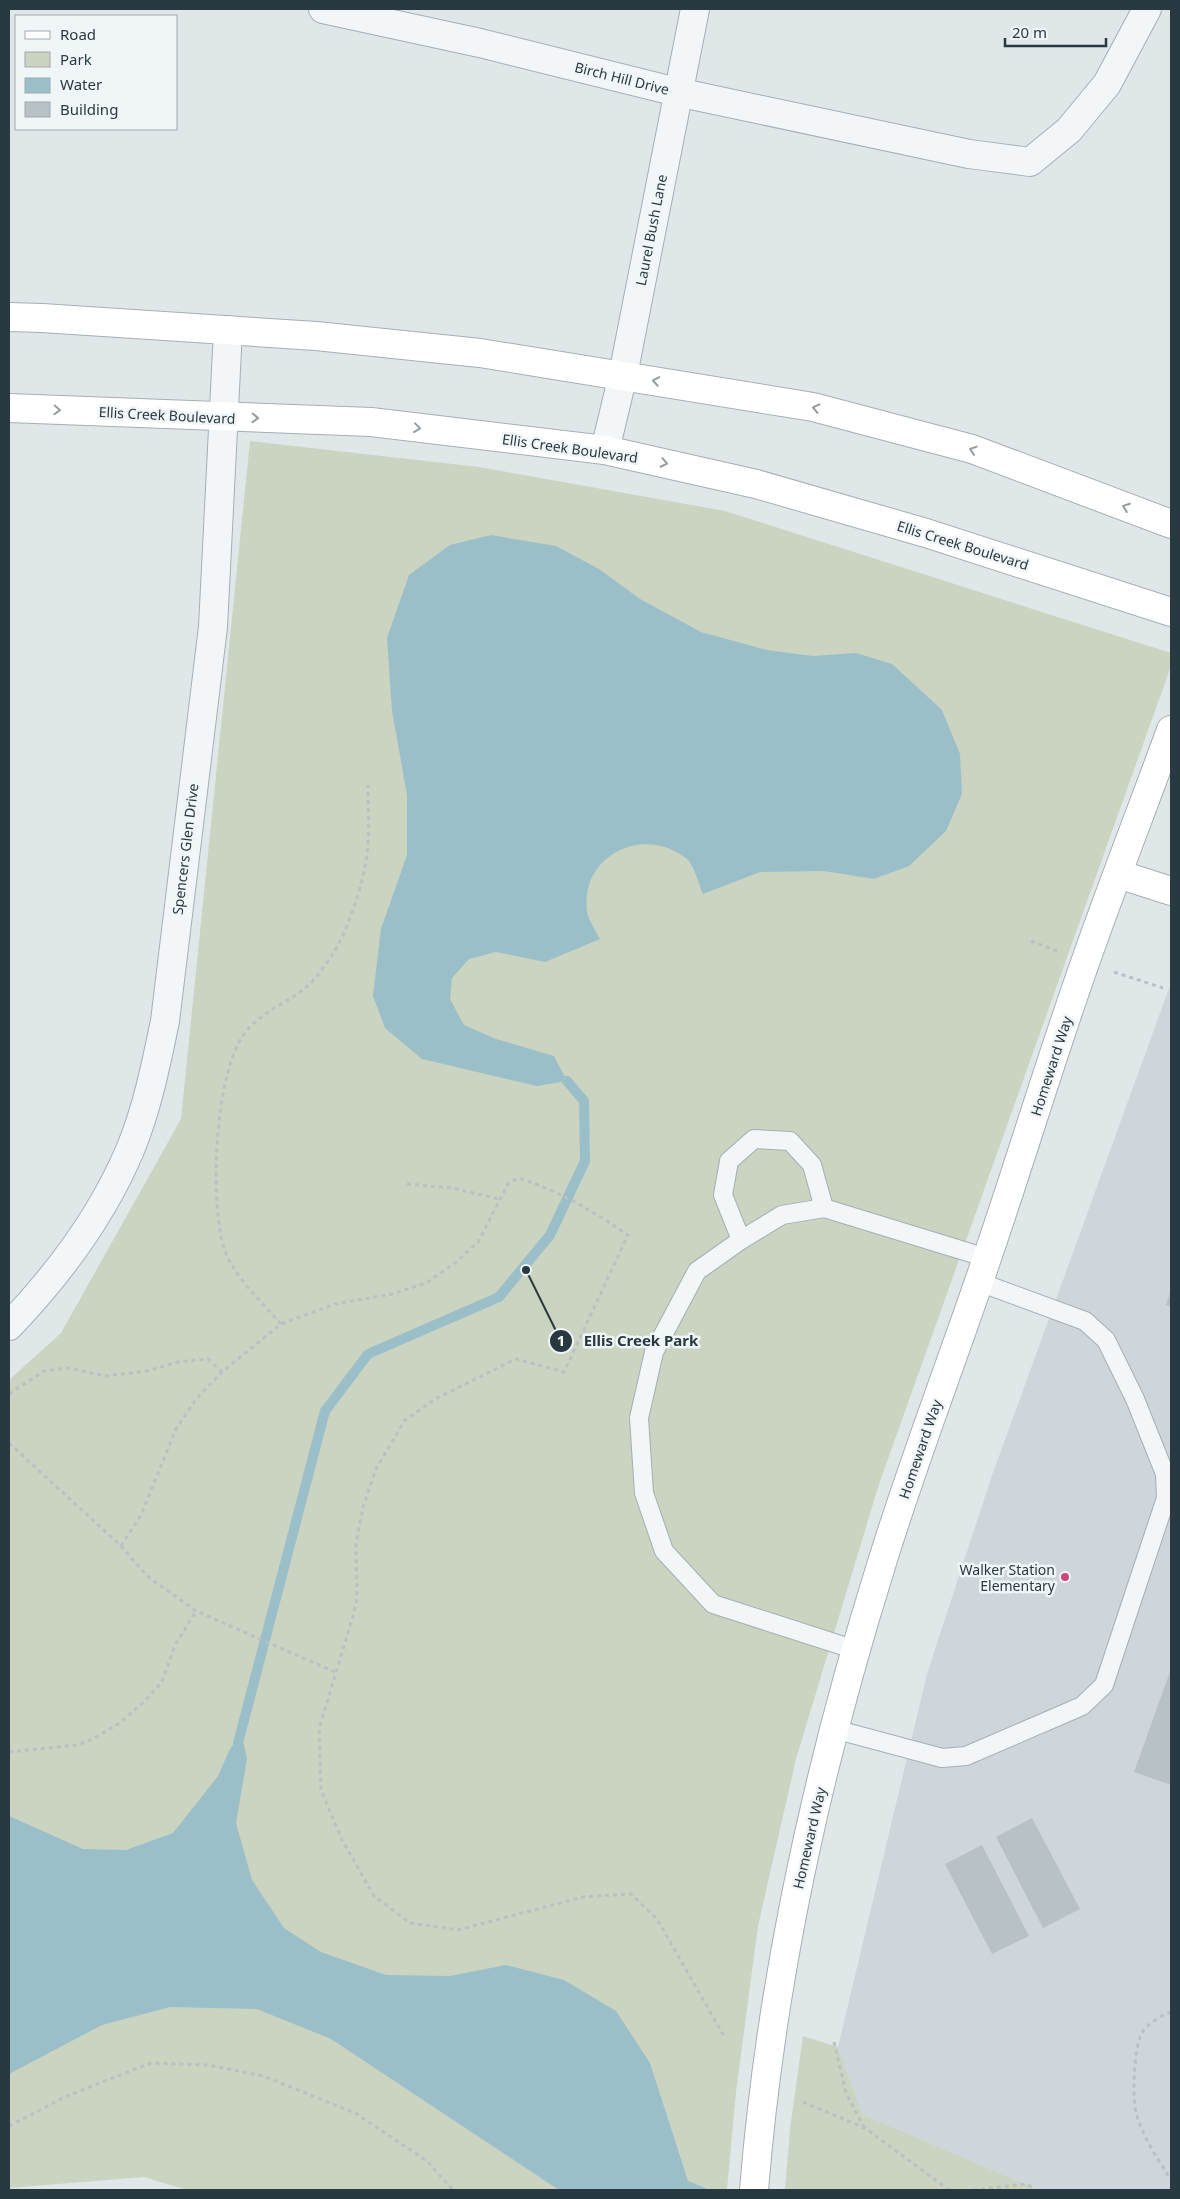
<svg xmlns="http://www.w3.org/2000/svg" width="1180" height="2199" font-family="'Noto Sans',sans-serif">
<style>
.built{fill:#ced6db}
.green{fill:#cbd3c1}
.water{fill:#9bbfc9}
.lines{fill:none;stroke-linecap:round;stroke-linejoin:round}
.stream{stroke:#9bbfc9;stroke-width:10}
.building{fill:#b8c1c6}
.lane-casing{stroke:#a5afb3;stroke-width:20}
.street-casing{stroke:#a5afb3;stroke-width:30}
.secondary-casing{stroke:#a5afb3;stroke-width:30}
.path{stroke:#bac1c5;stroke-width:3;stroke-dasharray:4 4;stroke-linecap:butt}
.lane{stroke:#f3f6f8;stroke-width:18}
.street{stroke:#f3f6f8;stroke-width:28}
.secondary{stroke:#fff;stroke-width:28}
.oneway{stroke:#949ca0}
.poi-dot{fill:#cf4583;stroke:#f0f5f7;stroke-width:2}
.labels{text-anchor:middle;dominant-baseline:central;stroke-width:5;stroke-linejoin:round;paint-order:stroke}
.street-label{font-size:14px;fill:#293941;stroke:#f0f5f7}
.poi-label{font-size:14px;fill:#293941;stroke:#f0f5f7;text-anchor:end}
.leader{fill:none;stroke:#293941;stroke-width:2}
.callout-dot{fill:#293941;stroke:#f0f5f7;stroke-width:2}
.mark-label{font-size:15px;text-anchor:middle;font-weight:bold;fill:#fff}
.callout-label{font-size:15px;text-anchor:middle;font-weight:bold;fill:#293941;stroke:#f0f5f7;stroke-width:5;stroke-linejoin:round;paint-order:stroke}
</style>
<rect width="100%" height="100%" fill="#e0e7e9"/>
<polygon class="built" points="1171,983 1171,2190 1039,2190 862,2114 838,2047 927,1674 990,1481"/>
<g class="green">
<polygon points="250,441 479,467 725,511 1171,653 1171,666 879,1484 796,1759 758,1926 736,2092 727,2190 187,2190 144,2177 9,2188 9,1380 61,1333 181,1119"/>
<polygon points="803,2036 838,2047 862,2114 1039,2190 785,2190 790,2129"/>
</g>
<g class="water">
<path d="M491,535L556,546L599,569L640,599L701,632L767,650L813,656L856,653L892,664L942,710L960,754L962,794L946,831L909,866L874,879L824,871L760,872L703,894C699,885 694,865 687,859C644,824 580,855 587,911C588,920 596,931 600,939L545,962L496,952L469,959L452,978L450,999L464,1025L496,1039L554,1056L567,1081L537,1086L422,1059L385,1028L373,996L381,929L407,855V795L392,711L387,638L409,575L450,545Z"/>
<polygon points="241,1731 247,1759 236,1823 252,1880 284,1928 321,1952 386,1975 450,1976 506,1965 564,1980 616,2011 650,2063 688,2181 710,2190 559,2190 331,2039 257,2009 170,2007 102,2025 9,2074 9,1816 83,1849 126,1850 173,1833 218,1776 228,1753"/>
</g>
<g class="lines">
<polyline class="stream" points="238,1743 325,1411 368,1354 499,1297 550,1235 585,1161 584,1101 567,1081"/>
</g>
<g class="building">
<polygon points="1171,1290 1171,1307 1166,1305"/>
<polygon points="1171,1669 1171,1785 1134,1772"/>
<polygon points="1032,1818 1080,1909 1043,1928 996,1837"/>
<polygon points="982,1845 1029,1936 992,1954 945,1864"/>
</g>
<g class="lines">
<g class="lane-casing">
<g id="lane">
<polyline points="741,1240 723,1195 729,1161 754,1139 790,1141 812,1165 824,1208"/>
<polyline points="856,1650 713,1604 664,1551 644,1493 639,1418 654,1352 697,1271 741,1240 782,1215 824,1208 987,1258"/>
<polyline points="834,1729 942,1758 966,1756 1082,1706 1104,1685 1166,1498 1165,1474 1135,1399 1106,1340 1085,1321 979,1282"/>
</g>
</g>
<g class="street-casing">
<g id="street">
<polyline points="323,9 480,43 677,92 969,154 1030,162 1069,130 1107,84 1147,9"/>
<polyline points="605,450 623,375 695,9"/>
<path d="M9,1326C58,1275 102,1216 130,1150C147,1109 156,1065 165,1021L213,627L228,330"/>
</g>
</g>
<g class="secondary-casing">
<g id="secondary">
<polyline points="9,317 42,318 316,336 480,353 813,407 972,449 1171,524"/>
<polyline points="9,408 371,422 605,450 756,484 926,533 1171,612"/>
<polyline points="1118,874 1171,891"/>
<path d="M754,2190C771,1979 817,1771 880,1569C912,1464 952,1362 987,1258C1021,1159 1051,1058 1086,960C1113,883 1143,807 1171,730"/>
</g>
</g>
<g class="path">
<polyline points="1031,941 1057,951"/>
<polyline points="1114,972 1163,988"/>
<polyline points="407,1184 452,1188 499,1199"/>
<path d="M281,1324C262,1302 231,1274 223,1245C210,1197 215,1079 242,1037C259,1011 288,1004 310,984C317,977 325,965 331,957C347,933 364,882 367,854C370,832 368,808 368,785"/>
<polyline points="9,1394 44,1371 68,1368 105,1376 147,1371 178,1362 208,1359 222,1372"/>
<polyline points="9,1443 121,1546 147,1576 196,1611 335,1672"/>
<path d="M121,1546L141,1515L176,1429L196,1399L222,1372L281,1324L335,1304L392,1294L426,1283L455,1263L478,1242L508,1184L518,1178C558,1190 594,1212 628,1235L564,1372L516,1359L437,1398L405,1420L376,1469L363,1507L356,1544L357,1598L353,1616L319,1729L321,1790L342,1840L374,1896L410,1923L458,1930L583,1897L631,1894L657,1919L725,2038"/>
<polyline points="9,1752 77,1745 93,1739 118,1724 144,1702 162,1682 175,1645 196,1611"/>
<path d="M1171,2012C1163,2014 1144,2026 1141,2035C1134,2049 1132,2096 1136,2112C1142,2136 1158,2159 1171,2180"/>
<polyline points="834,2042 846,2093 864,2127"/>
<polyline points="803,2102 865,2128 949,2190"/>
<polyline points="9,2126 67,2096 151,2063 208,2065 263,2076 355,2113 427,2161 453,2190"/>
<polyline points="973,2190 1027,2184 1035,2190"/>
</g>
<use href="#lane" class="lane"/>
<use href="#street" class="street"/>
<use href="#secondary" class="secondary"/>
</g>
<defs><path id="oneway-chevron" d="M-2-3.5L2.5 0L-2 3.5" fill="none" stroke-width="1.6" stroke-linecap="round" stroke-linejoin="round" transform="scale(1.25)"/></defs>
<g class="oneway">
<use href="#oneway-chevron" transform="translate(656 381) rotate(-170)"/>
<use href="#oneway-chevron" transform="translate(816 408) rotate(-167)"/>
<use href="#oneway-chevron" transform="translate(57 410) rotate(3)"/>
<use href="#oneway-chevron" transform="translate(255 418) rotate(2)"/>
<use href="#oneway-chevron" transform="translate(417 428) rotate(7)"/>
<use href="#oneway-chevron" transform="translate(973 450) rotate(-162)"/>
<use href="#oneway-chevron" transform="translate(664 463) rotate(12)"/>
<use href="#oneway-chevron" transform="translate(1126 507) rotate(-159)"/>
</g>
<circle class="poi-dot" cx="1065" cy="1577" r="5"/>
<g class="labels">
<g class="street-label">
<text transform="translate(622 78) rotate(14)">Birch Hill Drive</text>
<text transform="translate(651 230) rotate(-79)">Laurel Bush Lane</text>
<text transform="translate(167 415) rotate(3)">Ellis Creek Boulevard</text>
<text transform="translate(570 448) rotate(8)">Ellis Creek Boulevard</text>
<text transform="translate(963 545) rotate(17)">Ellis Creek Boulevard</text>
<text transform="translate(185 849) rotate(-83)">Spencers Glen Drive</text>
<text transform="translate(1051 1066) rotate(-72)">Homeward Way</text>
<text transform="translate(920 1449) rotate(-71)">Homeward Way</text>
<text transform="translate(809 1838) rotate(-77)">Homeward Way</text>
</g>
<g class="poi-label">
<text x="1055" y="1569">Walker Station<tspan x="1055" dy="16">Elementary</tspan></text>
</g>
</g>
<path class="leader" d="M526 1270L561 1341"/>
<g class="callout-dot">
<circle cx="526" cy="1270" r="5"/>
<circle cx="561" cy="1341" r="12"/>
</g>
<g class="mark-label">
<text x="561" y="1346">1</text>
</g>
<g class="callout-label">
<text x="641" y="1346">Ellis Creek Park</text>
</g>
<rect width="1180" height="2199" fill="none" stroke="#293941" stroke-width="20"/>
<rect x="15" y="15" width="162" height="115" fill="#f0f5f7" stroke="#a0aaae"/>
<rect x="25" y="31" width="25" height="8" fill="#ffffff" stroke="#a0aaae"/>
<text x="60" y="40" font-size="15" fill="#293941">Road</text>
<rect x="25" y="52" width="25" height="15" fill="#cbd3c1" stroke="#a0aaae"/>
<text x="60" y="65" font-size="15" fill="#293941">Park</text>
<rect x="25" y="78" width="25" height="15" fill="#9bbfc9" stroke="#a0aaae"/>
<text x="60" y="90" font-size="15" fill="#293941">Water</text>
<rect x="25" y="102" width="25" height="15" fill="#b8c1c6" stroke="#a0aaae"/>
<text x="60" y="115" font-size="15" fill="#293941">Building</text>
<path d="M1005 38v8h101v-8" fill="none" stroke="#293941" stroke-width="2.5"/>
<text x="1012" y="38" font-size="15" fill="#293941" stroke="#f0f5f7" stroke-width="4" paint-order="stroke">20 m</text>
</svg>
